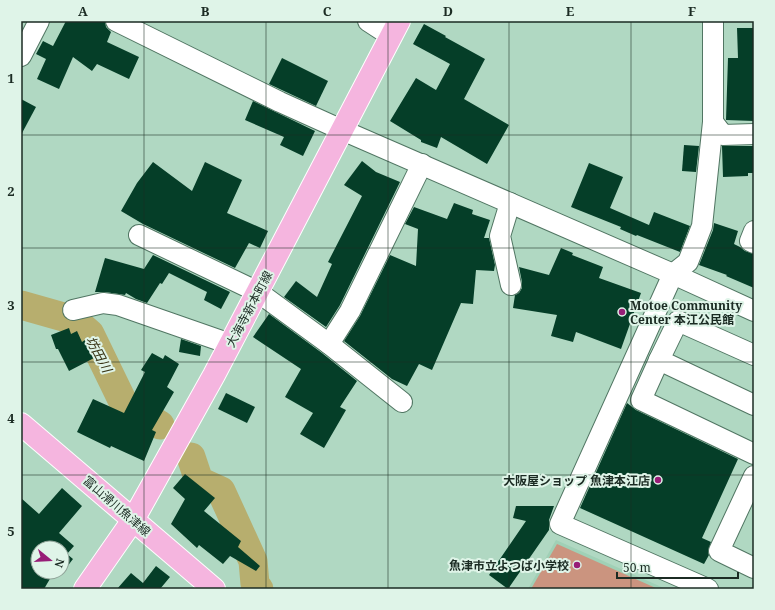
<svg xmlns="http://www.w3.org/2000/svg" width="775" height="610" font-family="'Noto Serif','Noto Sans JP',serif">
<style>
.built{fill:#a0d0b6}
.green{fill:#cb947f}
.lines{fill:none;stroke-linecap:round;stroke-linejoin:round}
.river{stroke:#b7ae6e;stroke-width:29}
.building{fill:#053e28}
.minor-casing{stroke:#517663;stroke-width:22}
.major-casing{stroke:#fff;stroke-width:24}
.minor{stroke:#fff;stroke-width:20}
.major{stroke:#f5b5df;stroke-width:22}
.grid{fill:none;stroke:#1b2b23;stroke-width:1;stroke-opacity:0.55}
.poi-dot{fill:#971d77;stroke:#dff4e8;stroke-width:1.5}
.labels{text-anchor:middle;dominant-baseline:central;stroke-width:4;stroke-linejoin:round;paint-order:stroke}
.poi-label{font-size:12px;font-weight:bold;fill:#1b2b23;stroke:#dff4e8;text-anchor:end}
.street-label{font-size:12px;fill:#1b2b23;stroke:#dff4e8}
.water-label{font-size:13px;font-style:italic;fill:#373315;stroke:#dff4e8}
.neatline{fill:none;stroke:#1b2b23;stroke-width:1.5}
.grid-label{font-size:13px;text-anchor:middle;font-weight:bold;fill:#1b2b23}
</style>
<rect width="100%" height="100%" fill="#b0d8c2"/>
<polygon class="built" points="556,540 666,589 528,589"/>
<polygon class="green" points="557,544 658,589 531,589"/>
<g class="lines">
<g class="river">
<polyline points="21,305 74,320 90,334 124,404 160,425"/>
<polyline points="191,457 199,481 221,491 253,561 255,584 259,589"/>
</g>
</g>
<g class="building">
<polygon points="66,21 105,21 106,27 111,32 107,42 139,57 129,79 97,64 92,71 73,57 59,89 37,79 46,59 36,54 43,41 53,46"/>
<polygon points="424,24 446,36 445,37 485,59 464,99 509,125 487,164 441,137 437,148 421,142 421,140 390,121 416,78 436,90 450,64 413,44"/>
<polygon points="737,28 754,28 754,121 726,120 728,58 738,58"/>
<polygon points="282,58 328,81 316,106 269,84"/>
<polygon points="21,99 36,107 21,135"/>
<polygon points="253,101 315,131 303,156 280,145 284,137 245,120"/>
<polygon points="684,145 699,146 696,172 682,171"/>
<polygon points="722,146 754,146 754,173 748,173 748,176 723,177"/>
<polygon points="362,161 376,172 400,182 340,305 326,327 284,297 296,281 317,297 332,264 328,262 362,196 344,185"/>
<polygon points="153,162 192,191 205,162 242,180 227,213 268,231 260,248 249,243 235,268 143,224 121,211 137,183"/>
<polygon points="589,163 623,177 610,208 649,225 654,212 690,226 680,252 637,235 636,236 620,229 621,227 571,207"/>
<polygon points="454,203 473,210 472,214 490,220 484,238 489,238 495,265 494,271 476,270 473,304 461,303 432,370 419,364 407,386 392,379 344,341 360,316 390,255 416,266 418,229 405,224 414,207 447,219"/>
<polygon points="714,223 738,231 734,244 740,247 745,251 754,254 754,288 726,276 727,275 699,265 713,230"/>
<polygon points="561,248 573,253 572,255 603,267 599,278 641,293 621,349 576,332 573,342 551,336 557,315 513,308 515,295 519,293 522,288 522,282 519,267 549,275"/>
<polygon points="153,255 230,292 221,309 204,300 207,292 169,273 162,284 160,283 147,303 136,299 126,293 125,295 105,292 95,292 105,258 144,269"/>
<polygon points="269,314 322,353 357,381 340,407 346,410 324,448 300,434 313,413 285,397 301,369 253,337"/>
<polygon points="69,328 71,334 77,331 82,342 85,340 94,358 69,371 58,349 56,349 51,335"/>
<polygon points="181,339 201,346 200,356 179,352"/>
<polygon points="152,353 163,359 165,355 179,364 167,387 174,392 152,430 156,432 144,461 111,446 110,448 77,432 93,399 124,413 145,372 141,370"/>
<polygon points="226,393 255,407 247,423 218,409"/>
<polygon points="627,403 636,410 738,459 702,538 711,542 708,552 709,555 704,564 580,508"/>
<polygon points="185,474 215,498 204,511 241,541 238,547 260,566 256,571 230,556 223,564 199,545 197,548 171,524 185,499 173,488"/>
<polygon points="62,488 82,506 59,533 74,546 67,554 73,559 63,572 62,548 38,548 38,572 54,572 44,589 21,589 21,498 39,514"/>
<polygon points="516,506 554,506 549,520 549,530 508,589 489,575 526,521 513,518"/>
<polygon points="156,566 170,577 160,589 117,589 131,573 143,583"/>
</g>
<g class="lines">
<g class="minor-casing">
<g id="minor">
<polyline points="116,21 280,102 342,130 673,274 754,311"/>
<polyline points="368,21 391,36"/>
<polyline points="21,56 39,21"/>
<polyline points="713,122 723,135 754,134"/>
<polyline points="510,203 500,236 511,285"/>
<polyline points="754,231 750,241 754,243"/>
<polyline points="139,235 258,292 329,344 350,311 422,164"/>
<polyline points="73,310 103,303 118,305 230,344"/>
<polyline points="329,344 402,402"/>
<polyline points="754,355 678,321 659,360 754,405"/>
<polyline points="659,360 641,400 754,454"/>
<polyline points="754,476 719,551 754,568"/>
<polyline points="708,589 560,524 673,274 688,262 702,226 713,122 713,21"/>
</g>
</g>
<g class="major-casing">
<g id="major">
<polyline points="21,424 214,589"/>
<polyline points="85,589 133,520 214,375 399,21"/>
</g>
</g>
<use href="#minor" class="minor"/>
<use href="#major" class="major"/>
</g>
<path class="grid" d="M144,21V589M266,21V589M388,21V589M509,21V589M631,21V589M21,135H754M21,248H754M21,362H754M21,475H754"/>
<g class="poi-dot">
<circle cx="622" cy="312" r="4"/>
<circle cx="658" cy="480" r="4"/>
<circle cx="577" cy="565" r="4"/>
</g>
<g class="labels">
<g class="poi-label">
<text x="630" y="305" text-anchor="start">Motoe Community<tspan x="630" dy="14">Center 本江公民館</tspan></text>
<text x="650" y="480">大阪屋ショップ 魚津本江店</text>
<text x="569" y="565">魚津市立よつば小学校</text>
</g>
<g class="street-label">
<text transform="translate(249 309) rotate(-62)">大海寺新本町線</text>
<text transform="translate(117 506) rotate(41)">富山滑川魚津線</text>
</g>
<g class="water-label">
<text transform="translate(99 354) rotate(62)">坊田川</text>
</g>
</g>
<rect width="775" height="610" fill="none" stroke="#dff4e8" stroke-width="44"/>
<g transform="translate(50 560) rotate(108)"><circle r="19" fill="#dff4e8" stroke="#91a499"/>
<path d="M0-3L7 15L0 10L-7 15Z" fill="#971d77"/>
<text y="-6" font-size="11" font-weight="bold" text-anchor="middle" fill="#1b2b23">N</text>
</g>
<path d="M617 572v6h121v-6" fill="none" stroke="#1b2b23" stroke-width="2"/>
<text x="623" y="572" font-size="12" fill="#1b2b23" stroke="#dff4e8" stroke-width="3" paint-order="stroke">50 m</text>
<rect x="22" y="22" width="731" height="566" class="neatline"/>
<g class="grid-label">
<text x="83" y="16">A</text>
<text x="205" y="16">B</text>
<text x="327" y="16">C</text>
<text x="448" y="16">D</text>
<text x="570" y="16">E</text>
<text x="692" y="16">F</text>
<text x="11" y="83">1</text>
<text x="11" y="196">2</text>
<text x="11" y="310">3</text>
<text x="11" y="423">4</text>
<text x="11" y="536">5</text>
</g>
</svg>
